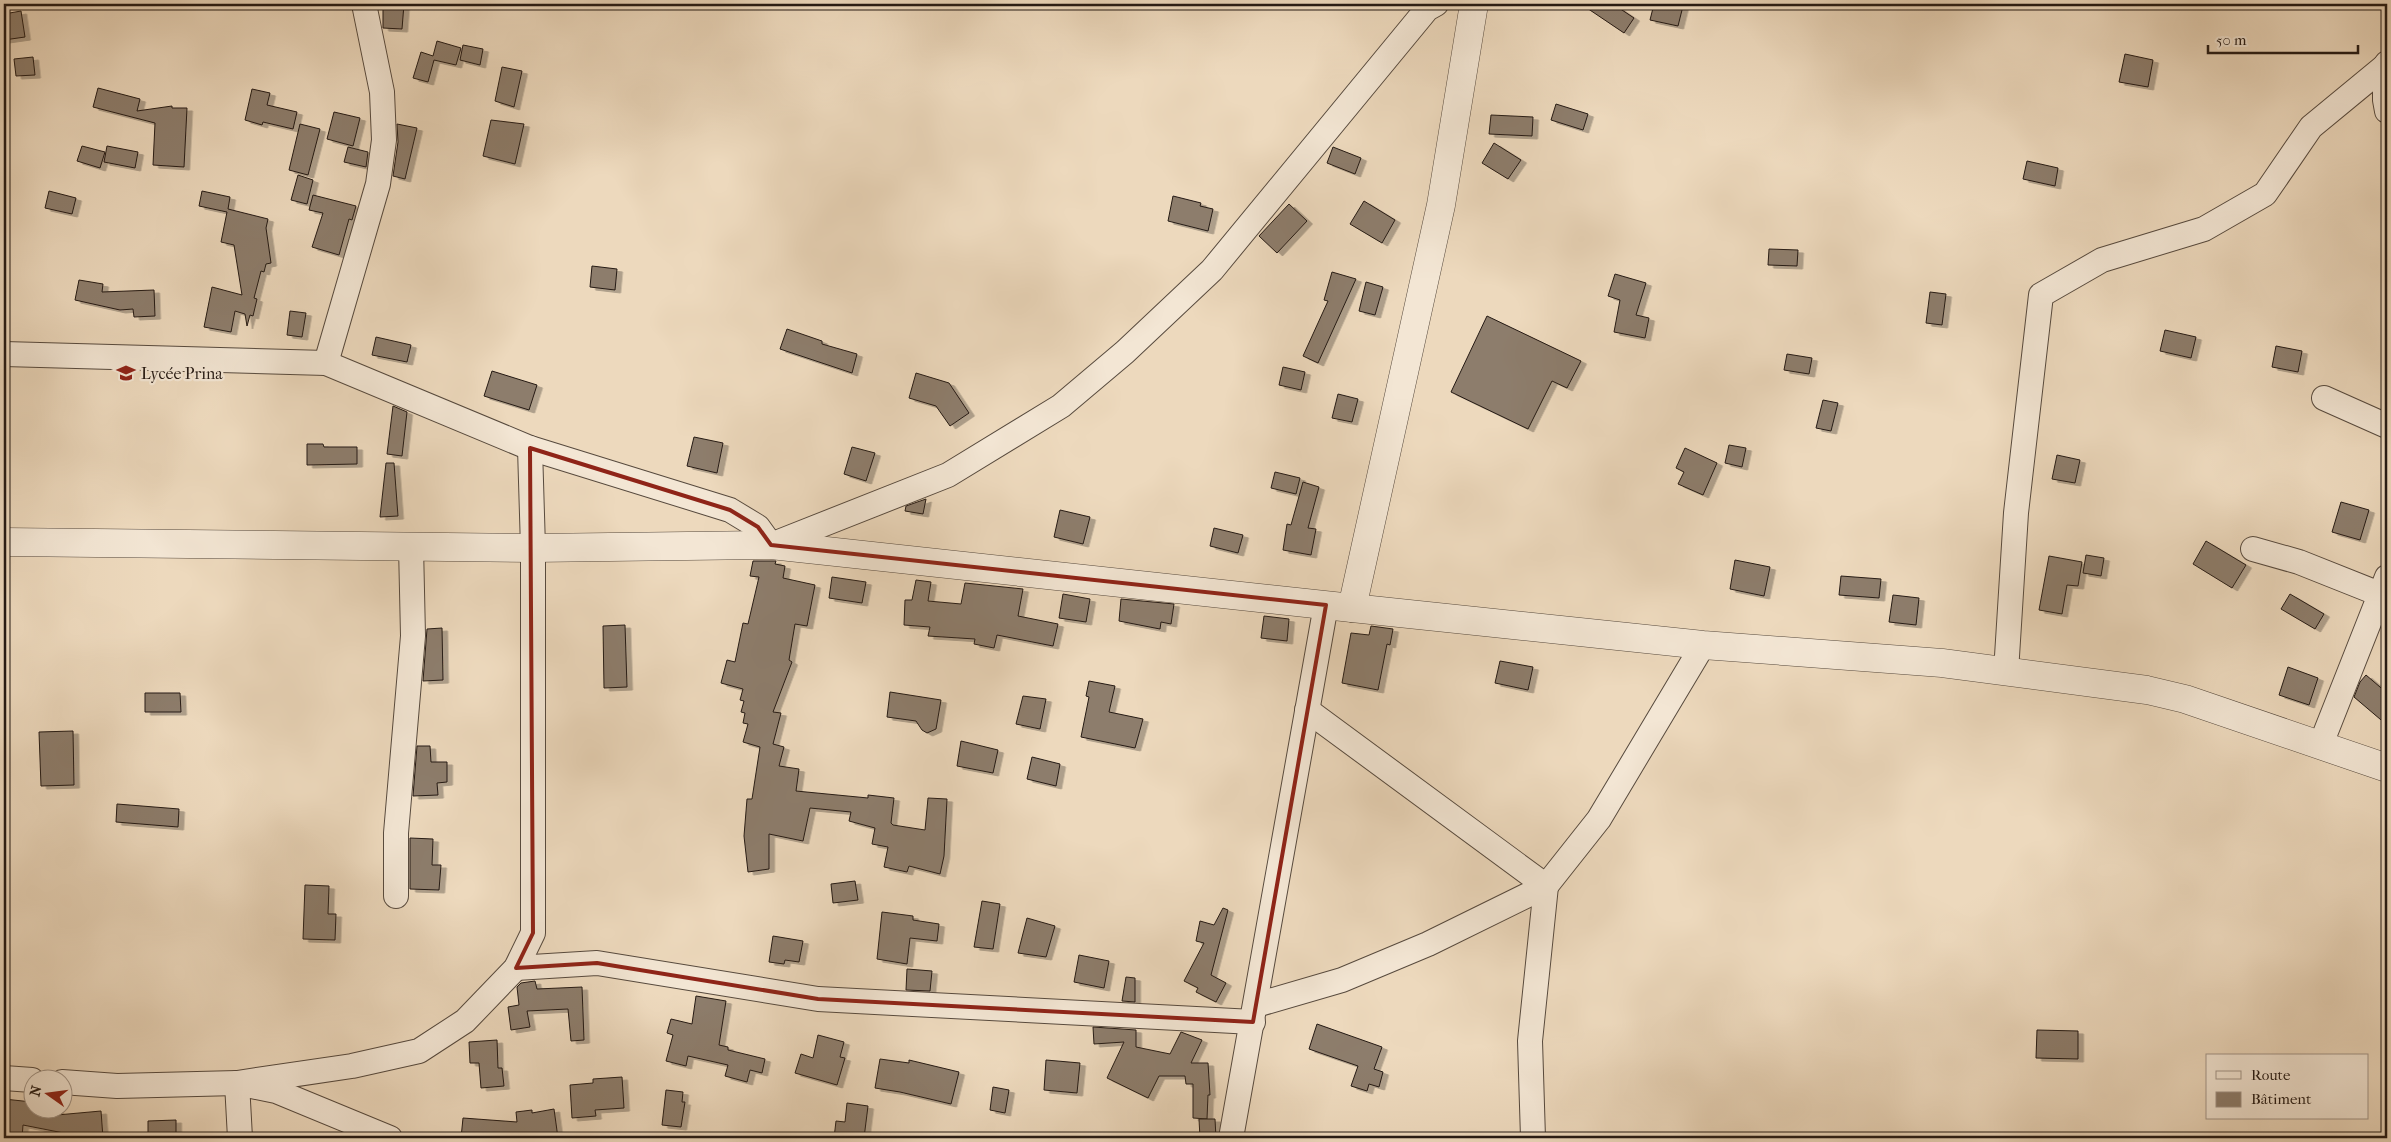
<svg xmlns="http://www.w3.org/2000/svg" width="2391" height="1142" font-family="'IM FELL French Canon',serif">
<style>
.building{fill:#8d7d6c;stroke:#251a14;filter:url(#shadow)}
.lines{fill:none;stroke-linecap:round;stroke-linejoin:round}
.minor-casing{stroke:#574a3e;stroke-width:26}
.tertiary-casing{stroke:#574a3e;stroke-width:29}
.minor{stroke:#f3e6d4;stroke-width:24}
.tertiary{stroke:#f3e6d4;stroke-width:28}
.marked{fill:none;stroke:#8f2418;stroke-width:4;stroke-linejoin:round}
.labels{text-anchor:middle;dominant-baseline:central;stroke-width:4.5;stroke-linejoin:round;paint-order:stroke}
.poi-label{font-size:16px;fill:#251a14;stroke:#f3e6d4;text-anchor:start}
</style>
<defs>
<filter id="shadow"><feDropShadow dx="5.5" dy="3" stdDeviation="0" flood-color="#0004"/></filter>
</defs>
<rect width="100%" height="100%" fill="#edd9bd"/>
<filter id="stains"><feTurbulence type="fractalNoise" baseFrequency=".004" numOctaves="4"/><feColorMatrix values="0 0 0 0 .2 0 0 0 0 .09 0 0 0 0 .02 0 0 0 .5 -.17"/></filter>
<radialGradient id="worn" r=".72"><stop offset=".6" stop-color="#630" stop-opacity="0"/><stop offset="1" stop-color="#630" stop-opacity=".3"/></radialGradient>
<g class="building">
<polygon points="383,4 404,4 402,29 383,28"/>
<polygon points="1581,4 1613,4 1634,18 1624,33"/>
<polygon points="1654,4 1683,6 1678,26 1650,20"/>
<polygon points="21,11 25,37 4,40 4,14"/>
<polygon points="437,41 461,48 456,65 434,60 428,82 413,78 421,52 433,56"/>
<polygon points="463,45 483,49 480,65 460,60"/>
<polygon points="2125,54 2153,60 2148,87 2119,82"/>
<polygon points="33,57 35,75 16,76 14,59"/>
<polygon points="502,67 522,71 514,107 495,101"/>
<polygon points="98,88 140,99 137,111 172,106 172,108 187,108 184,167 153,165 155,123 93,107"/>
<polygon points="252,89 270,93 267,105 297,112 293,129 263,122 262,125 245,120"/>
<polygon points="1556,104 1588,114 1583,130 1551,120"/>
<polygon points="334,112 360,118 353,146 327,139"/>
<polygon points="1491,115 1533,117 1532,136 1489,134"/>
<polygon points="491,120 524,124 515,164 483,156"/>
<polygon points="300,124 320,129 308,175 289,170"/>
<polygon points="397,124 417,128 405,179 393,176 398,142"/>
<polygon points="1494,143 1521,160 1508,179 1482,163"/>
<polygon points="82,146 105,152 100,168 77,161"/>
<polygon points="107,146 138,152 135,168 104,162"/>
<polygon points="348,147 368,152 366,167 344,162"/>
<polygon points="1333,147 1361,158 1355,174 1327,163"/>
<polygon points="2027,161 2058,168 2055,186 2023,179"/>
<polygon points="298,175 313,180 307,204 291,200"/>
<polygon points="49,191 76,198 72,214 45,208"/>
<polygon points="202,191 230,197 228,209 268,219 266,228 271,263 266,264 264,272 261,271 254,298 257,299 253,316 250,315 247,326 245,314 235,311 231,332 204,327 212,287 242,295 234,245 221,242 227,212 199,206"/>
<polygon points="313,195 356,206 352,220 349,219 339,255 312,247 323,213 309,210"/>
<polygon points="1173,196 1201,203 1200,206 1213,209 1208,231 1168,221"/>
<polygon points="1364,201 1395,220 1382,243 1350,224"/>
<polygon points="1289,204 1307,221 1277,253 1259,236"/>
<polygon points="1769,249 1798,250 1797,266 1768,265"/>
<polygon points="592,266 617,269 615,290 590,287"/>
<polygon points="1332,272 1356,279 1318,363 1303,356 1328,301 1324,300"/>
<polygon points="1615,274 1646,283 1636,315 1649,318 1645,338 1614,332 1620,300 1608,296"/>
<polygon points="79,280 103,284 102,292 154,290 155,316 134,317 133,309 120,310 75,300"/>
<polygon points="1366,282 1383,287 1375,315 1359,311"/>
<polygon points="1930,292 1946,294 1942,325 1926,323"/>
<polygon points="290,311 306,313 302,337 287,335"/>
<polygon points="1487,316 1581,361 1567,388 1552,381 1528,429 1451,392"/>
<polygon points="787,329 822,341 822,344 857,354 852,373 780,349"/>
<polygon points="2165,330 2196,337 2191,358 2160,351"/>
<polygon points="376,337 411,345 407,362 372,355"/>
<polygon points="2276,346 2302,351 2298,372 2272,367"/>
<polygon points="1787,354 1812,358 1809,374 1784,370"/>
<polygon points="1283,367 1305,372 1301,390 1279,385"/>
<polygon points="492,371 537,385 529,410 484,396"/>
<polygon points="916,373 949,383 969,413 950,426 936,406 909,398"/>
<polygon points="1338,394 1358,399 1352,422 1332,418"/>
<polygon points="1823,400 1838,403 1831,431 1816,428"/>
<polygon points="393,406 407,412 402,456 387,454"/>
<polygon points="694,437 723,443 717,473 687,466"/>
<polygon points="307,444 323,444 324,447 357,447 357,464 307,465"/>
<polygon points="1729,445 1746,448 1742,467 1725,463"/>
<polygon points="852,447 875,453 866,481 844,474"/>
<polygon points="1685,448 1717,463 1703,495 1678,484 1684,472 1676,468"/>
<polygon points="2057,455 2080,460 2075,483 2052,479"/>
<polygon points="386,463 394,463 398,516 380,517"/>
<polygon points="1275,472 1300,478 1296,494 1271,488"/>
<polygon points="1303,482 1319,487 1308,528 1316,529 1311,555 1283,550 1287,524 1291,525"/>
<polygon points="926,499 923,514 905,511 906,506"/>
<polygon points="2341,502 2369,510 2360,540 2332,532"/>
<polygon points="1060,510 1090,517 1083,544 1054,537"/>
<polygon points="1214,528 1243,535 1238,553 1210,546"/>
<polygon points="2206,541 2246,565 2232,588 2193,564"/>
<polygon points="2086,555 2104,558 2101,576 2083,573"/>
<polygon points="2049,556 2082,562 2078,586 2067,585 2062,614 2039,610"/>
<polygon points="1735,560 1770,567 1764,596 1730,589"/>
<polygon points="753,561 776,561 775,564 785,566 783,578 815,585 807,626 795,624 789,660 792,662 773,712 781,713 773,744 784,747 779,766 799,769 796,791 868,798 868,795 894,798 891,823 893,825 925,830 928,798 947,799 944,856 940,874 909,866 907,872 884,867 888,847 872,844 875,828 849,821 851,812 810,808 803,841 769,834 769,869 748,872 744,836 747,799 752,799 760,747 743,742 748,724 743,723 745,713 741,712 744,701 740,700 743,689 721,683 727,660 735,662 743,623 748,624 759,577 750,576"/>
<polygon points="1841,576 1881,579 1879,598 1839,595"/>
<polygon points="832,577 866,582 862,603 829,598"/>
<polygon points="916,580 931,582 928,601 961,604 965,583 1023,589 1018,616 1058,624 1053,646 997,635 994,648 974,644 975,639 928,636 930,627 904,625 905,600 912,600"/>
<polygon points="1063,594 1090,599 1086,622 1059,618"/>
<polygon points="2290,594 2324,614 2315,629 2281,609"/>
<polygon points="1893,595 1919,598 1916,625 1889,622"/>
<polygon points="1121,599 1174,604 1171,624 1161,622 1160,629 1119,621"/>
<polygon points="1264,616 1289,619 1287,641 1261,638"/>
<polygon points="625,625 627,687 604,688 603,626"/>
<polygon points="1371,626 1393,629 1390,645 1387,644 1378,690 1342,683 1351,633 1369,635"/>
<polygon points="442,628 443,680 423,681 427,629"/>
<polygon points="1500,661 1533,667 1528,690 1495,683"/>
<polygon points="2288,667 2318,678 2309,705 2279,695"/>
<polygon points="2366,675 2387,693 2387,725 2354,697 2360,682"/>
<polygon points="1089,681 1115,686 1109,712 1143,719 1135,748 1081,737 1089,697 1086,696"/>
<polygon points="890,692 941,700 936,729 927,733 922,730 916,721 887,717"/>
<polygon points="145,693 180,693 181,712 145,712"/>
<polygon points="1023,696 1046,699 1040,729 1016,724"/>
<polygon points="73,731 74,785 41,786 39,732"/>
<polygon points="961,741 998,750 993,773 957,766"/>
<polygon points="417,746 430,746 431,762 447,762 447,782 437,783 438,795 413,796"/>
<polygon points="1032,757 1060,764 1056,786 1027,779"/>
<polygon points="117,804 179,809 178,827 116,822"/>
<polygon points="410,838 433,839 432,865 441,865 439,890 410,889"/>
<polygon points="855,881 858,900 833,903 831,884"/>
<polygon points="305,885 329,886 328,914 336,914 335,940 303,939"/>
<polygon points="982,901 1000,904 993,949 974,947"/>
<polygon points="1223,908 1228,910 1211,975 1226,983 1216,1002 1196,992 1198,988 1184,981 1204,943 1196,941 1200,921 1214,925"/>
<polygon points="882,912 913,916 913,920 939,924 937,941 910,938 907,964 877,959"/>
<polygon points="1027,918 1055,926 1046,957 1018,953"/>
<polygon points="773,936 803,941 799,962 785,960 784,964 769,962"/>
<polygon points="1079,955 1109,961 1104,988 1074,982"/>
<polygon points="907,969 932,971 930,991 906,990"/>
<polygon points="1126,977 1135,978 1135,1002 1122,1001"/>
<polygon points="535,981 537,989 582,987 584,1040 571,1041 568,1009 527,1011 530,1027 511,1030 508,1007 519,1005 517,987 521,983"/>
<polygon points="696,996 726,1001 719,1045 728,1047 728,1050 765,1059 762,1073 750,1070 747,1082 725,1076 728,1065 688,1056 686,1066 666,1061 673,1035 667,1033 671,1019 692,1024"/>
<polygon points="1317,1024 1382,1047 1374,1069 1383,1072 1379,1087 1369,1084 1367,1091 1351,1086 1358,1066 1309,1049"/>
<polygon points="1093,1027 1136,1030 1136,1047 1170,1054 1181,1032 1202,1040 1191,1063 1208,1063 1210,1095 1208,1095 1207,1119 1193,1118 1193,1084 1186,1084 1185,1076 1159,1076 1148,1098 1107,1078 1124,1042 1094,1044"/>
<polygon points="2037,1030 2078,1031 2078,1059 2036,1058"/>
<polygon points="818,1035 844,1042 840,1057 845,1058 837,1085 795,1073 801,1054 813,1058"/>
<polygon points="497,1040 498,1068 502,1068 504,1086 481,1088 479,1063 470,1063 469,1042"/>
<polygon points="880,1059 909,1063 909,1060 959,1072 951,1104 900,1092 875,1088"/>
<polygon points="1046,1060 1080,1063 1077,1093 1044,1090"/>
<polygon points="622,1077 624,1108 595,1110 596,1116 572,1118 570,1085 593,1083 593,1079"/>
<polygon points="993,1087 1009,1090 1005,1113 990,1110"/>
<polygon points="666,1090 683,1092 682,1102 685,1102 681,1127 662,1125"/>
<polygon points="4,1099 32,1102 32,1110 58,1110 57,1115 101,1111 103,1138 79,1138 79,1136 23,1125 22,1138 4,1138"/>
<polygon points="847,1103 868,1106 864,1138 834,1138 836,1121 845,1122"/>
<polygon points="554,1109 558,1138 461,1138 463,1118 517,1122 516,1112 532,1110 532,1113"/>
<polygon points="1199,1119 1215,1119 1216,1138 1200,1138"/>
<polygon points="176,1120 176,1138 148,1138 148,1121"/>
</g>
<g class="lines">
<g class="minor-casing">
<g id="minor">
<polyline points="2387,63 2385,66 2385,100 2387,111"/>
<polyline points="4,354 326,363 530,448 730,510 758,527 771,545 948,475 1061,406 1125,352 1212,270 1427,9 1436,4"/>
<polyline points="326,363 378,184 384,140 382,92 364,4"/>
<polyline points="2324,398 2387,426"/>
<polyline points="2253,549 2299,562 2387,597"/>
<polyline points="2006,672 2016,513 2041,295 2102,260 2204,229 2265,194 2311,127 2385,66"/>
<polyline points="1307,710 1546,886 1530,1041 1533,1138"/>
<polyline points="2321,744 2387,577"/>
<polyline points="396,896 396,833 413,636 411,546"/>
<polyline points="516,968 597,963 818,999 1253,1022"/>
<polyline points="1256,1005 1342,980 1428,944 1546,886 1599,819 1703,645"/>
<polyline points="4,1078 32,1080"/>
<polyline points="62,1082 117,1086 237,1083 352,1066 419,1051 465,1021 516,968 533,933 533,548 530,448"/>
<polyline points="240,1138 237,1083 276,1091 390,1138"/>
<polyline points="1231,1138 1326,605"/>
</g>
</g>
<g class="tertiary-casing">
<g id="tertiary">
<polyline points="4,542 533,548 771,545 1352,608 1441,205 1474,4"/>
<polyline points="1352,608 1703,645 1942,663 2147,690 2185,699 2387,768"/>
</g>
</g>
<use href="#minor" class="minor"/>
<use href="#tertiary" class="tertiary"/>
</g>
<path class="marked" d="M530,448L730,510L758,527L771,545L1326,605L1253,1022L818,999L597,963L516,968L533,933Z"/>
<defs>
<g id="school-bare" transform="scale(1.5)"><path d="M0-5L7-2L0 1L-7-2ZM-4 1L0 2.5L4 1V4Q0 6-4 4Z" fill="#8f2418" stroke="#f3e6d4" stroke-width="2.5" paint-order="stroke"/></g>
</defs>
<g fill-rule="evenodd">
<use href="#school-bare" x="126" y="373"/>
</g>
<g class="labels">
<g class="poi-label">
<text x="141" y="373">Lycée Prina</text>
</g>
</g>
<rect width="2391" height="1142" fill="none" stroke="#edd9bd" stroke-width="20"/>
<rect x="5" y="5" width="2381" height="1132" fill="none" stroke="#251a14" stroke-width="2.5"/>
<rect x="10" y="10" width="2371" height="1122" fill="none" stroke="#251a14"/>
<rect x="2206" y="1054" width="162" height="65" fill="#f3e6d4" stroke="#a19487"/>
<rect x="2216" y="1071" width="25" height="8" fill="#f3e6d4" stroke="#a19487"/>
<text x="2251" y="1080" font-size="15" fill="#251a14">Route</text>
<rect x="2216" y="1092" width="25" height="15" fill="#8d7d6c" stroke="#a19487"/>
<text x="2251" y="1104" font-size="15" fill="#251a14">Bâtiment</text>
<g transform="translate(48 1094) rotate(284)"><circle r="24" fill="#f3e6d4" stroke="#a19487"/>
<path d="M0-4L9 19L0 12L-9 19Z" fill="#8f2418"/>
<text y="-8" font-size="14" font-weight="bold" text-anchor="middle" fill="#251a14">N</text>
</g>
<path d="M2208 45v8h150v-8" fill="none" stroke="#251a14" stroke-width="2.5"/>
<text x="2216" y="45" font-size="15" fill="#251a14" stroke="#f3e6d4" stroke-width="4" paint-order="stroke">50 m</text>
<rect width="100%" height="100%" filter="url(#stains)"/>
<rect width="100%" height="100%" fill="url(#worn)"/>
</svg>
